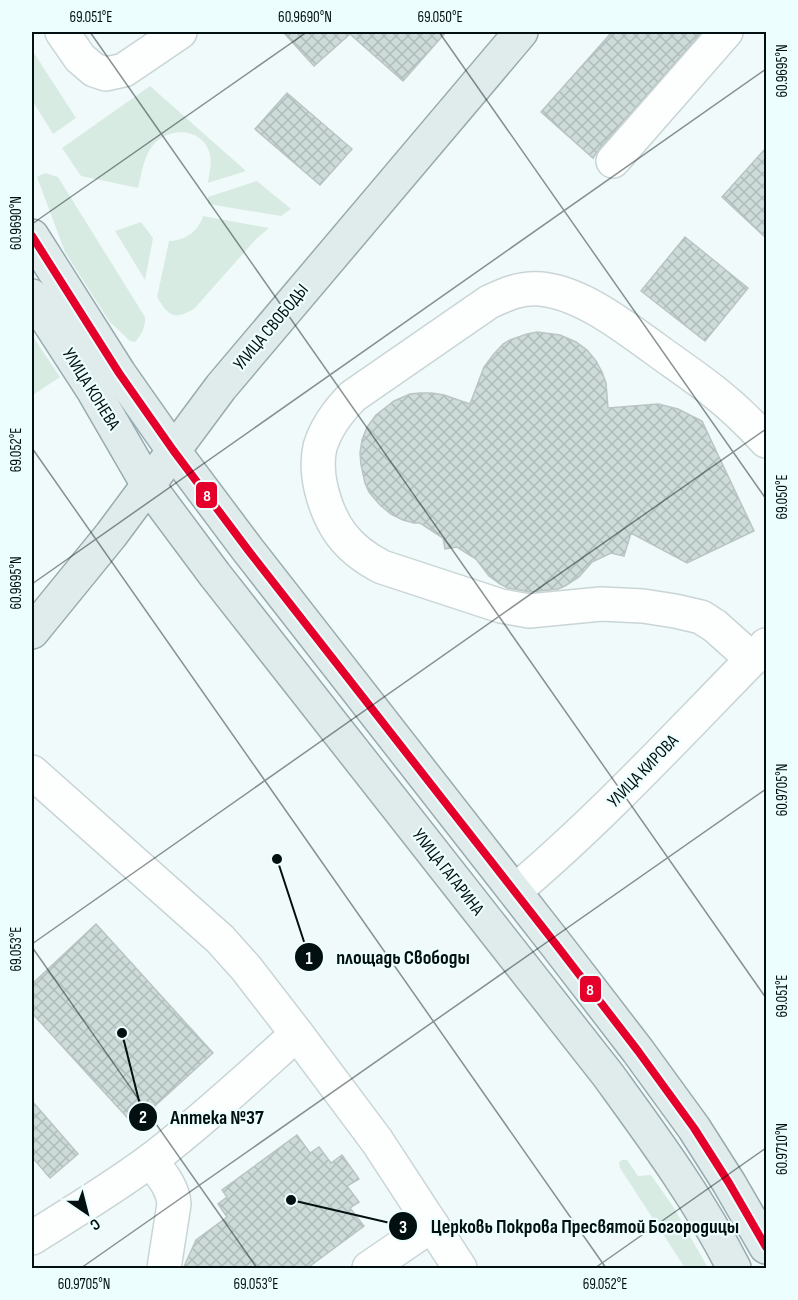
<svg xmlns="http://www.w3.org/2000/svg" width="798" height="1300" font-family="'Sofia Sans Condensed',sans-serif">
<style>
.grass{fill:#d8ebe2}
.building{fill:url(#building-cross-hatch);stroke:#b9c5c3;stroke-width:1.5}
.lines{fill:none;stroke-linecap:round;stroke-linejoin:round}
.minor-casing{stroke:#c9d5d5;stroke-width:36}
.major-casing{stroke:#97abaf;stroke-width:36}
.minor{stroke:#fdfefe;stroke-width:33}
.major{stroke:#e0ebec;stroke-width:33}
.bus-1-casing{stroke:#edfefe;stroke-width:12}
.bus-1{stroke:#e4002b;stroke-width:8}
.ticks{fill:none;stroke:#021011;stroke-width:1.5;stroke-opacity:0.45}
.labels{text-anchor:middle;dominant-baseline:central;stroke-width:4.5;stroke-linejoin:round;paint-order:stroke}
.street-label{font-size:18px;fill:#021011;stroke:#edfefe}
.leader{fill:none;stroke:#021011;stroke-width:2}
.callout-dot{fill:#021011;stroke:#edfefe;stroke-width:2}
.mark-label{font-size:18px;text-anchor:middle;font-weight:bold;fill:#fff}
.callout-label{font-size:20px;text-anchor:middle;font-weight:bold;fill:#021011;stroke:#edfefe;stroke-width:4.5;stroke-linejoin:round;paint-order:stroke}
.line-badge{stroke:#edfefe;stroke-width:2}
.badge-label{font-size:16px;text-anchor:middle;font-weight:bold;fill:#fff}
.neatline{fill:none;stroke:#021011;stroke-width:2}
.ticks-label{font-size:15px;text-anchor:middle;fill:#021011}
</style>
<defs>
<pattern id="building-cross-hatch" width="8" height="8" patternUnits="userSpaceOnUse" patternTransform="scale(1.5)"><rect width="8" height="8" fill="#cedcd9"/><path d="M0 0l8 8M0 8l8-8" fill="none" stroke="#afbcb9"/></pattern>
</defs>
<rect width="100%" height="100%" fill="#f1fafa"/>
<g class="grass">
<polygon points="32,50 76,118 53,134 32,100"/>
<path d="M150,86L246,171L208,183C209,174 212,164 210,155C204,128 170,126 154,144C143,156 142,174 138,188L81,176L62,148Z"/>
<path d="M45,173L58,177L145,317C146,326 141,336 135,342L130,341L109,321L65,252L37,177Z"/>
<polygon points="257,181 291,209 281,216 208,204 208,197"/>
<path d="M203,216L269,228L256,239L194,309C173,321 168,315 157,297L169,241C184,241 198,232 203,216Z"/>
<polygon points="141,222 153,238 145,280 115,231"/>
<polygon points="32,335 60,377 33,395 32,393"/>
<polygon points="622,1160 627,1160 638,1176 651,1175 674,1208 708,1268 685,1268 620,1168 619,1162"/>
</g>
<g class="building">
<polygon points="283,32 446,32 403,81 350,34 314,66"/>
<polygon points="612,32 702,32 599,149 593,158 541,112"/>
<polygon points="287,93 352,149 320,185 255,129"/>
<polygon points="766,148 766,238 722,197"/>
<polygon points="685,237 748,288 705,341 641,291"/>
<polygon points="537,332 560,335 576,342 587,350 596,361 602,372 606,383 608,408 658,404 678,409 702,421 754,531 687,563 631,533 624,556 611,553 592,562 579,577 565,586 558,589 530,592 508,588 500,584 489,576 476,559 457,547 445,549 443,538 420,523 414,523 403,520 391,514 380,505 369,492 365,483 361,465 360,453 362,440 367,427 376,415 394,401 410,394 420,393 432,393 444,395 470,404 484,367 493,355 503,344 510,340 527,334"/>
<polygon points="96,924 213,1053 134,1125 32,1013 32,984"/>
<polygon points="32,1101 78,1154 50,1178 32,1157"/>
<polygon points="297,1135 310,1153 319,1147 331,1163 342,1155 359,1179 347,1186 359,1202 350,1208 364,1226 306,1269 183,1269 196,1240 227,1217 218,1204 227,1197 222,1190"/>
</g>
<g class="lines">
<g class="minor-casing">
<g id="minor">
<polyline points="62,32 80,58 94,70 106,74 124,70 180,32"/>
<polyline points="613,161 726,32"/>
<path d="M752,659L715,626L701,617L675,611L643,606L601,604L529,611L501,606L382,567C347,549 330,526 321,488C318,475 317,460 320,447C326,427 339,410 353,396L489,302C506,294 522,287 541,289C581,293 622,325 654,348C673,362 694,376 713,391C732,406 750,423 766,441"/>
<polyline points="32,772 220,939 246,968 297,1034 377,1141 460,1268"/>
<path d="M515,891C605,815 684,728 766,645"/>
<path d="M151,1160C160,1173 173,1187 174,1204L164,1268"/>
<path d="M32,1238C72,1213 113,1188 151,1160C202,1121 250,1076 297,1034"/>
<polyline points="369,1268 432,1225"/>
</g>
</g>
<g class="major-casing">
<g id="major">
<polyline points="32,236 119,373 173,450 248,550 558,947 638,1051 694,1128 729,1183 766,1247"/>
<path d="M32,296L93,390L148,485L215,575L608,1075C653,1137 699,1199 734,1268"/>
<polyline points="32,632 111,535 221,387 521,32"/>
</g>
</g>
<use href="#minor" class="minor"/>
<use href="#major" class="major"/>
<g class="bus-1-casing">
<polyline id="bus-1" points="32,236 119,373 173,450 248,550 558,947 638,1051 694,1128 729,1183 766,1247"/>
</g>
<use href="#bus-1" class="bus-1"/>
</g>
<path class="ticks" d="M90,32L766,998M439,32L766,499M32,224L307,32M32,448L606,1268M32,584L766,69M32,944L766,429M32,947L257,1268M81,1268L766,789M595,1268L766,1148"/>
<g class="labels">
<g class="street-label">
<text transform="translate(271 327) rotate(-50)">УЛИЦА СВОБОДЫ</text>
<text transform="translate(91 389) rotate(58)">УЛИЦА КОНЕВА</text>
<text transform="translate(643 771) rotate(-46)">УЛИЦА КИРОВА</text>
<text transform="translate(448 872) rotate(52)">УЛИЦА ГАГАРИНА</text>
</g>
</g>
<path class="leader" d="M277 859L309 957M122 1033L143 1117M291 1200L403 1226"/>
<g class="callout-dot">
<circle cx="277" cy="859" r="6"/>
<circle cx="122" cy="1033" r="6"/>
<circle cx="291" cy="1200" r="6"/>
<circle cx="309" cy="957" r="15"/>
<circle cx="143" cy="1117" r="15"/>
<circle cx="403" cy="1226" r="15"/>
</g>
<g class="mark-label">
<text x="309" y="964">1</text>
<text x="143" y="1123">2</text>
<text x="403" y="1233">3</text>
</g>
<g class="callout-label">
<text x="403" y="964">площадь Свободы</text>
<text x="217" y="1124">Аптека №37</text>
<text x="585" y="1233">Церковь Покрова Пресвятой Богородицы</text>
</g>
<g class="line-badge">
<rect x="195" y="481" width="23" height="28" rx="6" fill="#e4002b"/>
<rect x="579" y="975" width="23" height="28" rx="6" fill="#e4002b"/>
</g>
<g class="badge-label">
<text x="207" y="501">8</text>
<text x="590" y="995">8</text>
</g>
<rect width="798" height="1300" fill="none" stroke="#edfefe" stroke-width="66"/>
<g transform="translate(87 1213) rotate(145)" stroke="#edfefe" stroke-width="4.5" paint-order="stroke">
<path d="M0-4.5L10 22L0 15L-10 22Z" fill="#021011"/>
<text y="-9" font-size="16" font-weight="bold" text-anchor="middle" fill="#021011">С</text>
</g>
<rect x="33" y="33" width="732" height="1234" class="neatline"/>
<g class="ticks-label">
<text x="91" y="22">69.051°E</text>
<text x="305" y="22">60.9690°N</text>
<text x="440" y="22">69.050°E</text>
<text transform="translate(782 71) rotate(-90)" y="5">60.9695°N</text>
<text transform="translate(16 223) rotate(-90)" y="5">60.9690°N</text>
<text transform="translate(16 450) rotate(-90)" y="5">69.052°E</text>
<text transform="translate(782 497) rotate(-90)" y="5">69.050°E</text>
<text transform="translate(16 583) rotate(-90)" y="5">60.9695°N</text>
<text transform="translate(782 790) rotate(-90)" y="5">60.9705°N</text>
<text transform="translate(16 949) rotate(-90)" y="5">69.053°E</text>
<text transform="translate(782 996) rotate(-90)" y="5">69.051°E</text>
<text transform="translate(782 1149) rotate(-90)" y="5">60.9710°N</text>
<text x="84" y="1289">60.9705°N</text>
<text x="256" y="1289">69.053°E</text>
<text x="605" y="1289">69.052°E</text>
</g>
</svg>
